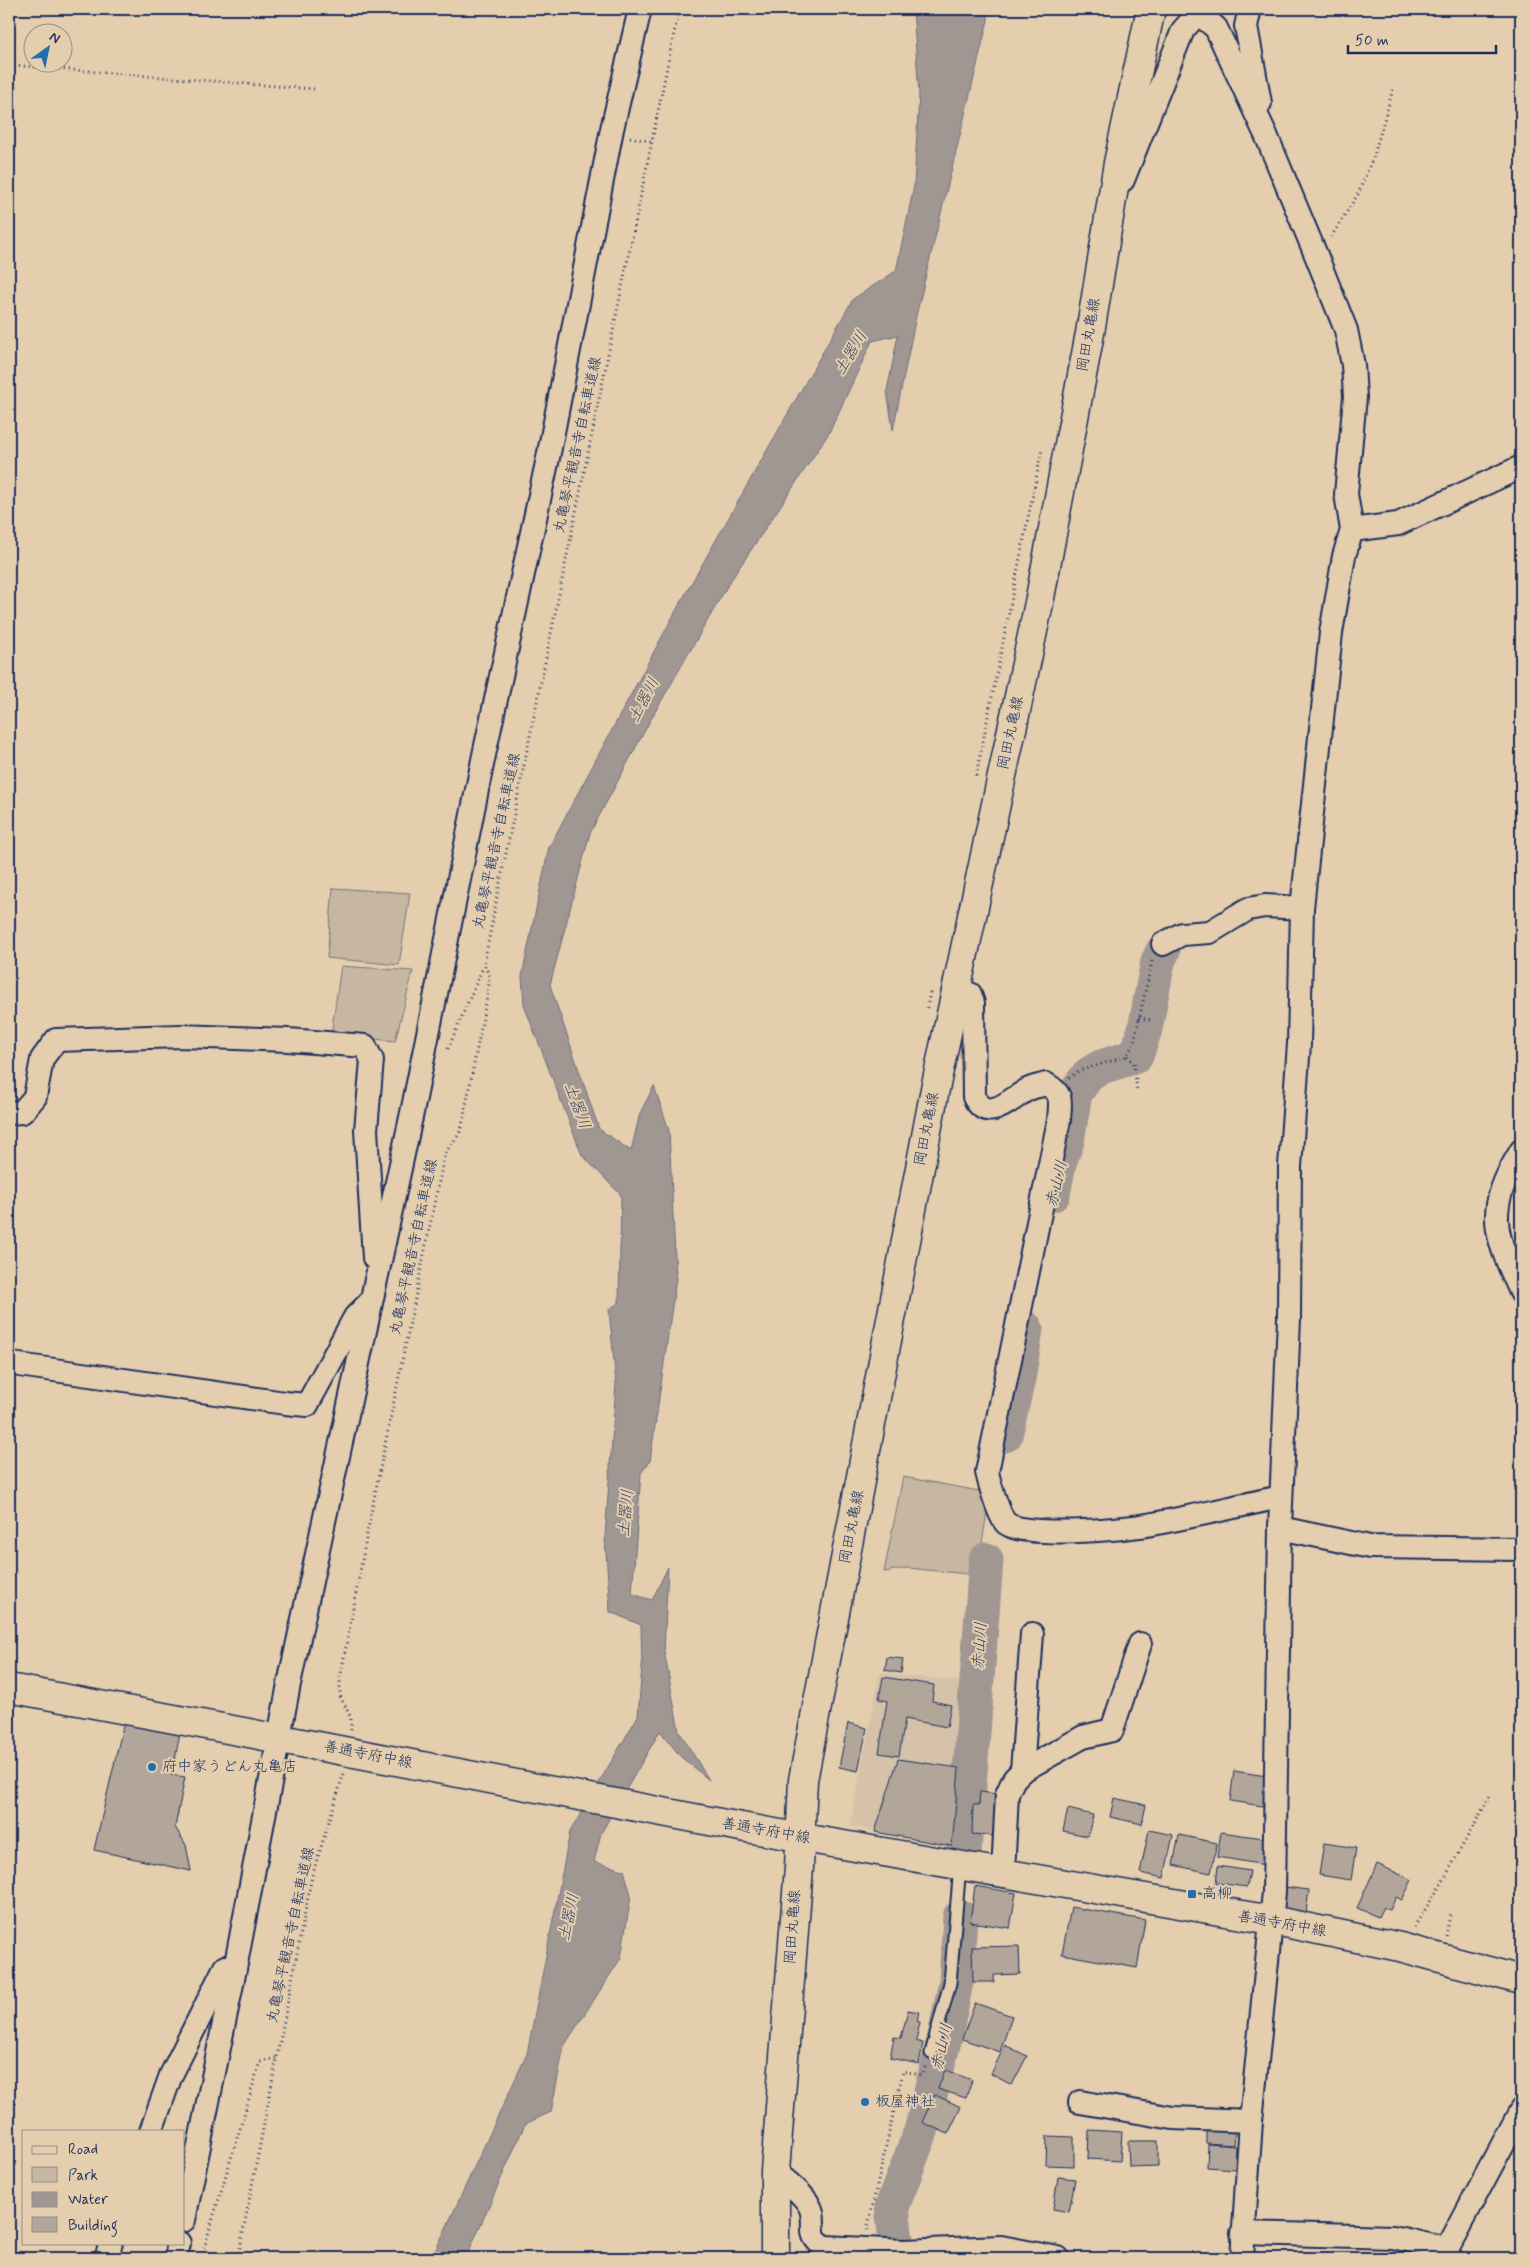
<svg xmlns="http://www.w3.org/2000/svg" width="1530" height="2267" font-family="Mynerve,'Klee One',sans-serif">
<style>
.built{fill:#d5c2a8}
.green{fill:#c7b7a2;stroke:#717380}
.water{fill:#a09793;stroke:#6b6d7e}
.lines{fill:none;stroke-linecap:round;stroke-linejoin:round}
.river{stroke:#a09793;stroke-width:35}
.building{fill:#b2a69a;stroke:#1b2f5e}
.service-casing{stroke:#1b2f5e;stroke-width:15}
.minor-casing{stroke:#1b2f5e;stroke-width:26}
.secondary-casing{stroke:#1b2f5e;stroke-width:31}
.primary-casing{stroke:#1b2f5e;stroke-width:31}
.path{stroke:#1b2f5e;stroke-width:3;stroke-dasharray:1 4;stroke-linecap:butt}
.service{stroke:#e4ceae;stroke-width:11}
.minor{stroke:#e4ceae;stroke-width:22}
.secondary{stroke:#e4ceae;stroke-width:28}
.primary{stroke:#e4ceae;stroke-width:28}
.primary-bridge-casing{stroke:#1b2f5e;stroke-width:31;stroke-linecap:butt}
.primary-bridge{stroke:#e4ceae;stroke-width:28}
.poi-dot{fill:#1f6fb2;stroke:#e4ceae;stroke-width:2}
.labels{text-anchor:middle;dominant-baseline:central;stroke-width:4;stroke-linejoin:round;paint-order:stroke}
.street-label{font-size:15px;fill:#1b2f5e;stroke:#e4ceae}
.poi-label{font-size:15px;fill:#1b2f5e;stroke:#e4ceae;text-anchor:start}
.water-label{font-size:16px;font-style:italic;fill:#2f3f66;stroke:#e4ceae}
</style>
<rect width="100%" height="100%" fill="#e4ceae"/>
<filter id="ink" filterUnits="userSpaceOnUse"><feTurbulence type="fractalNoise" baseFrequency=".02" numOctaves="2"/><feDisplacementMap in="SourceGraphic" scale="10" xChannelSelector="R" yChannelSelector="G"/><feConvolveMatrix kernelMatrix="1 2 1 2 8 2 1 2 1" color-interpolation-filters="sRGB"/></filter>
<g filter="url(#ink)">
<polygon class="built" points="880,1673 967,1682 952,1846 850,1826"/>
<g class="green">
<polygon points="333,888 410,893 399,965 327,958"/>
<polygon points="341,966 413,971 395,1041 331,1035"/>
<polygon points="903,1477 990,1493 977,1575 908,1568 884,1572"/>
</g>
<polygon class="water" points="913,9 928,9 930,12 930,9 988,9 988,20 916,316 893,430 887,391 898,335 872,341 829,433 729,583 651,719 590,833 550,985 599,1129 631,1151 640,1113 654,1086 669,1130 676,1279 650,1461 641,1473 632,1594 652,1600 668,1567 664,1651 679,1731 709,1780 681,1757 660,1731 601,1833 594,1862 624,1870 631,1895 621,1958 564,2046 551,2112 525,2124 466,2258 432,2258 527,2054 570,1832 638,1716 642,1666 641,1625 610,1612 605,1537 616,1384 609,1309 619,1303 621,1195 582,1155 524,1005 522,976 549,847 678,607 853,299 896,271 914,186 919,95"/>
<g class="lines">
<g class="river">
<polyline points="1053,1194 1059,1163 1067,1141 1075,1093 1088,1075 1101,1067 1136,1056 1145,1029 1158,961 1163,951"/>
<polyline points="1005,1435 1018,1379 1026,1329"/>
<polyline points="964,1852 986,1560"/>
<polyline points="898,2258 892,2207 921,2131 944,2041 956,1982 960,1917"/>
</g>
</g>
<g class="building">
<polygon points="887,1657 903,1659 901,1673 885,1670"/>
<polygon points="883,1677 934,1685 932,1701 951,1705 947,1727 905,1719 899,1756 879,1753 887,1701 879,1699"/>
<polygon points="124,1722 180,1733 172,1775 185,1777 175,1827 186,1845 191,1871 94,1850"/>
<polygon points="848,1723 867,1728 858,1771 839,1767"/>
<polygon points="898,1759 959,1768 952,1846 875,1832"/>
<polygon points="1234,1771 1273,1777 1269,1807 1230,1801"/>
<polygon points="980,1792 997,1794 994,1836 972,1834 973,1805 979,1805"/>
<polygon points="1114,1798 1146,1805 1142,1824 1110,1817"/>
<polygon points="1068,1809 1093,1815 1088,1836 1063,1831"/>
<polygon points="1149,1830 1173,1835 1164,1878 1140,1873"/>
<polygon points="1221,1832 1270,1839 1266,1865 1217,1857"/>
<polygon points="1179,1835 1217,1843 1211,1873 1173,1865"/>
<polygon points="1324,1843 1356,1848 1351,1880 1319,1875"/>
<polygon points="1377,1864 1412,1880 1402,1900 1396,1897 1390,1910 1383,1907 1378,1917 1357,1908"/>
<polygon points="1218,1866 1250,1871 1247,1887 1216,1883"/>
<polygon points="975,1886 1016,1893 1010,1928 970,1922"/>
<polygon points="1285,1887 1309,1890 1306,1913 1281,1909"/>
<polygon points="1071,1907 1145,1920 1137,1968 1062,1954"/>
<polygon points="1019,1946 1020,1974 994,1975 994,1982 973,1982 972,1947"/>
<polygon points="975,2003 1012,2016 1000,2052 962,2039"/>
<polygon points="908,2010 919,2012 917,2021 920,2022 916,2041 923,2043 919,2064 890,2058 894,2037 901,2038"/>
<polygon points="1005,2045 1027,2056 1012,2085 991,2074"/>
<polygon points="945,2070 972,2080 966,2098 938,2089"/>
<polygon points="935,2095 961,2107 948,2134 922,2122"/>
<polygon points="1206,2128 1235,2130 1234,2145 1206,2143"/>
<polygon points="1089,2130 1122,2132 1120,2161 1088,2159"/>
<polygon points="1047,2136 1074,2137 1074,2166 1046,2165"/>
<polygon points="1128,2141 1158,2141 1158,2166 1129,2167"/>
<polygon points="1208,2144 1236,2146 1235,2169 1207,2167"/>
<polygon points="1058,2177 1075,2179 1069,2212 1053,2209"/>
</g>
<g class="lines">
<g class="service-casing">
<g id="service">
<polyline points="931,2053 950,1983 960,1866"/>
<polyline points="1447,2249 1459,2258"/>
</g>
</g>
<g class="minor-casing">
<g id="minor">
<polyline points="1198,9 1198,13 1216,28 1266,135 1316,255 1346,330 1353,365 1355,397 1346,494 1352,530 1344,556 1331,633 1302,908 1299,1044 1290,1166 1289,1318 1280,1528 1274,1892 1251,2121 1242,2258"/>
<polyline points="1250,9 1246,26 1260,103"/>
<polyline points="1123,180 1183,30 1198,13"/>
<polyline points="1352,530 1398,524 1521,467"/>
<polyline points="1163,944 1182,934 1210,932 1248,909 1265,906 1302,908"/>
<path d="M957,991L970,994L973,1003L974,1097C988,1124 1009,1100 1027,1090C1032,1087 1040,1086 1046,1084C1064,1094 1060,1102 1059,1120L987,1472C989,1482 999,1515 1005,1522C1019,1539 1124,1529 1147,1525C1192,1517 1237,1506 1281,1497"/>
<polyline points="9,1113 22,1112 35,1097 42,1059 56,1040 181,1036 288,1040 365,1046 372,1060 366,1130 374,1258"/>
<path d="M1521,1151C1485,1210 1493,1231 1521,1292"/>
<polyline points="9,1362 12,1364 285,1403 307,1405 355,1317 369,1303"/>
<polyline points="1280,1528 1370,1547 1521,1549"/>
<polyline points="1022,1771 1032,1634"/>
<polyline points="1003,1874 1007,1794 1014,1779 1022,1771 1083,1737 1112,1730 1140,1644"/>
<polyline points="1080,2102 1173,2118 1251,2121"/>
<polyline points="151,2131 171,2075 225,1967 231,1968"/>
<path d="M775,2171C786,2182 805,2194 811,2209C817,2226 805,2236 826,2247L904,2251L1001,2247L1058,2258"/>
<polyline points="184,2220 235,1969 289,1684 413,1108 484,755 548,458 612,129 640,9"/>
<polyline points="1242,2233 1393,2237 1447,2249 1521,2110"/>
<polyline points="106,2258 111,2243"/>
<polyline points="176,2258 179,2243"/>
</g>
</g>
<g class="secondary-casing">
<polyline id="secondary" points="775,2258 775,2171 799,1867 803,1780 935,1089 1039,603 1090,333 1118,163 1151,9"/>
</g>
<g class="primary-casing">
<g id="primary">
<polyline points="9,1688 323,1747"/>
<polyline points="741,1827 1271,1920 1400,1947 1521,1980"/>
</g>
</g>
<g class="path">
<polyline points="9,65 314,89"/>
<polyline points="630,137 652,142"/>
<polyline points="1331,237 1358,194 1374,155 1394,86"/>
<polyline points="976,776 1042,449"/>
<polyline points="927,1008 930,992"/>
<polyline points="1139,1018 1150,1020"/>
<polyline points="448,1049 484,965"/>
<polyline points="1127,1056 1134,1063 1137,1091"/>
<polyline points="1069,1078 1079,1071 1127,1056 1134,1042 1152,961"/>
<path d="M351,1730V1718L340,1696V1679L370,1518L444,1157C448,1145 459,1139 462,1126L487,997L490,977L484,964L497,897L679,9"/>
<polyline points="1414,1927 1443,1881 1490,1796"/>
<polyline points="1446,1936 1450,1915"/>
<polyline points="867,2230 903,2071 922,2075 926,2065"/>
<polyline points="201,2258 260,2062 276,2058"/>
<polyline points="238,2258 312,1876 344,1773"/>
</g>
<use href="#service" class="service"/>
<use href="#minor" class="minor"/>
<use href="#secondary" class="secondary"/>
<use href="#primary" class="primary"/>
<g class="primary-bridge-casing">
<polyline id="primary-bridge" points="323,1747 741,1827"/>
</g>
<use href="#primary-bridge" class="primary-bridge"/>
</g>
</g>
<g class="poi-dot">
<circle cx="152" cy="1767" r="5"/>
<rect x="1187" y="1889" width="10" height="10" rx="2.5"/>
<circle cx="865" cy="2102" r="5"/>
</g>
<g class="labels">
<g class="street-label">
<text transform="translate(1089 335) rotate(-80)">岡田丸亀線</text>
<text transform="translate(578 445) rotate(-78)">丸亀琴平観音寺自転車道線</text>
<text transform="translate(1011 733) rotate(-78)">岡田丸亀線</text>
<text transform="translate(497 841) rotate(-78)">丸亀琴平観音寺自転車道線</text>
<text transform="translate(927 1129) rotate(-79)">岡田丸亀線</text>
<text transform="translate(414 1247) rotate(-78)">丸亀琴平観音寺自転車道線</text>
<text transform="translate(852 1527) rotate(-79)">岡田丸亀線</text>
<text transform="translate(368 1755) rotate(11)">善通寺府中線</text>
<text transform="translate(766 1831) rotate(10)">善通寺府中線</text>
<text transform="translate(1282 1924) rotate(10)">善通寺府中線</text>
<text transform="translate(793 1927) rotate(-86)">岡田丸亀線</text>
<text transform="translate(291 1935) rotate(-78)">丸亀琴平観音寺自転車道線</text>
</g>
<g class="poi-label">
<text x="162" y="1767">府中家うどん丸亀店</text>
<text x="1202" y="1894">高柳</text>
<text x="875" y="2102">板屋神社</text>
</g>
<g class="water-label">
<text transform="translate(851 353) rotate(-59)">土器川</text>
<text transform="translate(644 700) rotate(-63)">土器川</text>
<text transform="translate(577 1106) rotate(70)">土器川</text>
<text transform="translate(1057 1184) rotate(-76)">赤山川</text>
<text transform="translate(626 1513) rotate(-85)">土器川</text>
<text transform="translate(980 1646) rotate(-86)">赤山川</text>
<text transform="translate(569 1917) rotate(-78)">土器川</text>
<text transform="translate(942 2047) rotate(-77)">赤山川</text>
</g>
</g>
<rect width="1530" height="2267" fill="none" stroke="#e4ceae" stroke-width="30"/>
<rect x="15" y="15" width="1500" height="2237" fill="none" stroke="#1b2f5e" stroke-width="2" filter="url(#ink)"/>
<rect x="22" y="2130" width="162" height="115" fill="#e4ceae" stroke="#948e8e"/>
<rect x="32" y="2146" width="25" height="8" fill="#e4ceae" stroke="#948e8e"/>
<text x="68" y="2154" font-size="15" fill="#1b2f5e">Road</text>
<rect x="32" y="2167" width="25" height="15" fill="#c7b7a2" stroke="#948e8e"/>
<text x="68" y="2180" font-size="15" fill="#1b2f5e">Park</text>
<rect x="32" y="2192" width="25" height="15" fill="#a09793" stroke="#948e8e"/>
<text x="68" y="2204" font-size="15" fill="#1b2f5e">Water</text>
<rect x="32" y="2217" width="25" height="15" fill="#b2a69a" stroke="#948e8e"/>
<text x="68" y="2230" font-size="15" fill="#1b2f5e">Building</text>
<g transform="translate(48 48) rotate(33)"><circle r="24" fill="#e4ceae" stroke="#948e8e"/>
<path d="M0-4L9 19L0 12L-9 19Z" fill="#1f6fb2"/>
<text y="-8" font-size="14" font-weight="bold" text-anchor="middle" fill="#1b2f5e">N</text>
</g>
<path d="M1348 45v8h148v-8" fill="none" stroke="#1b2f5e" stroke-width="2.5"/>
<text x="1355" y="45" font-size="15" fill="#1b2f5e" stroke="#e4ceae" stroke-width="4" paint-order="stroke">50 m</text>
</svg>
